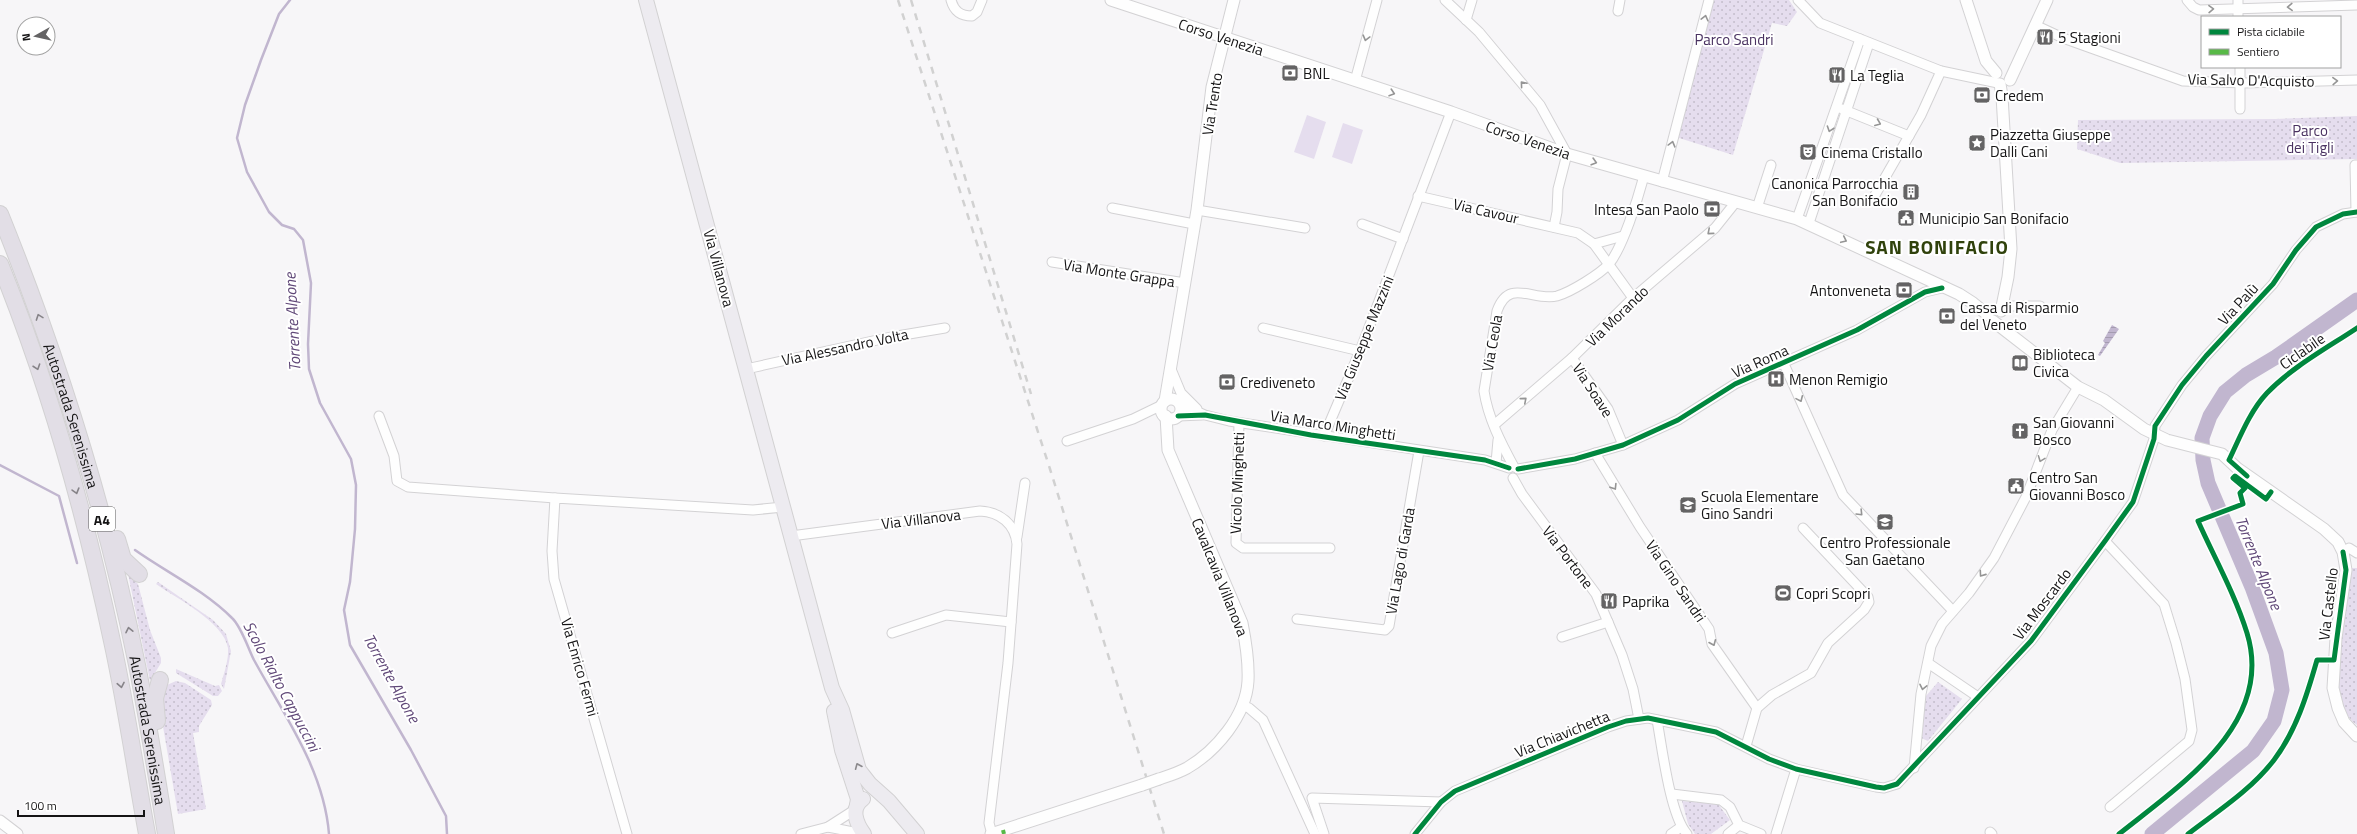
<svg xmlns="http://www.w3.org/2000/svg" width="2357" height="834" font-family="'Titillium Web',sans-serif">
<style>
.green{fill:url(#green-dots)}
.pitch{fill:#e5ddee}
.water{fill:url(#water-rules)}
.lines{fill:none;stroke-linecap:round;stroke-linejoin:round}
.stream{stroke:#c1b6cf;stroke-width:2.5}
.river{stroke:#c1b6cf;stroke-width:15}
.minor-casing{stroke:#d3d2d4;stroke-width:11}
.tertiary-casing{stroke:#d3d2d4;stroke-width:13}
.primary-casing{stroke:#d2d1d2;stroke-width:16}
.motorway-casing{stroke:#d2d1d2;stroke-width:18}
.minor{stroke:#fefefe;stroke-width:9}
.tertiary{stroke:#fefefe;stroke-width:11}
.primary{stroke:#edebf0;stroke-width:14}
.motorway{stroke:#e2dee6;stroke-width:16}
.rail{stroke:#d1d1d1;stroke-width:2.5;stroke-dasharray:7 7;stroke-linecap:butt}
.tertiary-bridge-casing{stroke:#d3d2d4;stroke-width:13;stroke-linecap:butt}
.tertiary-bridge{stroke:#fefefe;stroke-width:11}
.quiet{stroke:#58b947;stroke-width:4;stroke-dasharray:8 4;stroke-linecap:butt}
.cycleway-casing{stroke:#fff;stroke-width:8}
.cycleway{stroke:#00873e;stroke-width:5}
.oneway{stroke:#959595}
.oneway2{stroke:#868388}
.oneway3{stroke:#8c8a8d}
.labels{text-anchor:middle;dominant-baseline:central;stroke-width:4;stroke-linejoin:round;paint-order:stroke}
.shield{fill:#fff;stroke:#5b5a5b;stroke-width:1}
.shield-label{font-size:14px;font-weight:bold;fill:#151415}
.street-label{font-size:15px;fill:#151415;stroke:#fff}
.poi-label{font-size:15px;fill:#151415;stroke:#fff;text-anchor:start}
.park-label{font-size:15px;fill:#4a3261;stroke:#fff}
.water-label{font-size:16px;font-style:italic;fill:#604878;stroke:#fff}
.district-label{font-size:19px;font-weight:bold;letter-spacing:1px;fill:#30420c;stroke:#fff}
</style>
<defs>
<pattern id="green-dots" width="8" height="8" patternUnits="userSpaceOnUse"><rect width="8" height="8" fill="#e5ddee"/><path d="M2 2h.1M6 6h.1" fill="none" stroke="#c4bdcb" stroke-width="1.8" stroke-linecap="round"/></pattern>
<pattern id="water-rules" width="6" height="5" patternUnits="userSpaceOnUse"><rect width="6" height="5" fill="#c1b6cf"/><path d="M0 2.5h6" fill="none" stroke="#a59cb1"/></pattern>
</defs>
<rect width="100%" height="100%" fill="#f7f6f8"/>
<g class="green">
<polygon points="1712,0 1789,0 1797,12 1787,26 1772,23 1733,155 1676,137"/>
<polygon points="2357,116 2357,159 2120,163 2077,149 2078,120 2275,119"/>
<path d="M2350,568H2357V725C2322,700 2345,605 2350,568Z"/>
<polygon points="128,574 138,584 150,630 161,658 161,663 150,681"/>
<path d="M158,582L213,620L226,634L231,651L224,689L221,684C224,673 229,659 228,648C224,622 176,598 156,584Z"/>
<polygon points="176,669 215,686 219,685 222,691 218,696 213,696 176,673"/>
<polygon points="176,681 185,683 211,700 212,705 199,726 199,732 193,733 206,809 178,814 160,709 167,685"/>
<polygon points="1938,682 1962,699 1928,741 1921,738 1926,696"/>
<polygon points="1682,801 1718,804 1730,820 1711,834 1695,834 1688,824"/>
</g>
<g class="pitch">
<polygon points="1307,115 1326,122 1314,159 1294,152"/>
<polygon points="1343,123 1363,130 1352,164 1332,157"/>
</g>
<polygon class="water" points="2112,325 2119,329 2100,356 2098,355 2105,343 2103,341"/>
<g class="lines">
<g class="stream">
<polyline points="290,0 279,14 261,60 245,105 237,138 247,172 269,212 282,225 294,229 303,240 311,283 308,344 309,369 320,403 351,459 356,485 355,529 350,582 344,610 350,645 411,750 446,816 447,834"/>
<polyline points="0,465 59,496 77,563"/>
<path d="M135,550C166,572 204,590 232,618C241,626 248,648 254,660C284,715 324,770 329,834"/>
</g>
<polyline class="river" points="2152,834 2253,751 2274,721 2282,690 2276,653 2252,587 2208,483 2203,460 2202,438 2210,416 2225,392 2246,375 2276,357 2357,300"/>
<g class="minor-casing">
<g id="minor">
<path d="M951,0C954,11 960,16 972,16L977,12L982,0"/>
<polyline points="1445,0 1479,32 1540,105 1567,154 1558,189 1557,212 1554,227"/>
<polyline points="1798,0 1820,23 1941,71 1998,83"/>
<polyline points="2187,0 2193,7 2199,10 2357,5"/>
<polyline points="2238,0 2238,17"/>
<polyline points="1618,11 1620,0"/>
<polyline points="1466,20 1472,0"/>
<polyline points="2035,25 2063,38 2183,81 2244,83 2357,80"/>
<polyline points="2240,67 2240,109"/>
<polyline points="1355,81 1377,0"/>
<polyline points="1842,109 1909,136"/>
<polyline points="1662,182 1709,0"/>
<polyline points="1875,195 1921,115 1941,71"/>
<polyline points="1418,196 1578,233 1594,244 1633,298"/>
<polyline points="1112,208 1194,224"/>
<polyline points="1757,208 1771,165"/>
<polyline points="1197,210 1305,228"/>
<polyline points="2356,212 2355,165 2357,165"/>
<polyline points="1797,219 1860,39"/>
<polyline points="1809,223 1869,43"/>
<polyline points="1362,224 1403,239"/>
<polyline points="1594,244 1623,236"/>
<polyline points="1052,262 1185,283"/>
<polyline points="2010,306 2040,306"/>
<polyline points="1263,328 1360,351"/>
<polyline points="1572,358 1608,409 1623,445"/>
<polyline points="1784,364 1843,495 1953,611"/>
<polyline points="746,369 891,337 945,328"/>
<polyline points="1171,369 1181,393 1197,409"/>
<polyline points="1180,404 1205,415 1229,421 1485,460 1509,468"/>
<polyline points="379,416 394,456 397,481 408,487 555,498"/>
<polyline points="1178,416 1202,415"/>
<polyline points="1239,423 1236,543 1243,548 1330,548"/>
<polyline points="1494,425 1572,358 1633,298 1715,228 1735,203"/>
<polyline points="1324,436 1360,351 1451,112"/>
<polyline points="1067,441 1133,419 1162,405"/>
<polyline points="1595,453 1640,527 1709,629 1712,644 1757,708"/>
<polyline points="1496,463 1498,440"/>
<path d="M1514,467C1501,443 1488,418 1484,391L1497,311C1509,277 1533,302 1557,296C1571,292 1600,274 1609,264C1623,247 1638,198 1644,176"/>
<polyline points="1518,469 1575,459 1623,445 1678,420 1735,384 1857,330 1925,292 1942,288"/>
<polyline points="1513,478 1522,494 1596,594 1622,655 1633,689 1639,719"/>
<path d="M791,536L980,511C1000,512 1015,524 1017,544L1008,663L989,823L992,834"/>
<polyline points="1017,537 1025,483"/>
<polyline points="2105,541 2164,604 2176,643 2185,679 2192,730 2189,741 2110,807"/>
<polyline points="2343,552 2349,548 2357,553"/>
<polyline points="1297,619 1385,630 1389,626 1419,451"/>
<polyline points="892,633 946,615 1011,622"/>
<polyline points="1562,637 1608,622"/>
<polyline points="1928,663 1978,697"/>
<polyline points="1242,705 1249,708 1263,720 1315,834"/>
<path d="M1657,720C1662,747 1670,815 1687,834"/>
<polyline points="1746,746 1757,708 1772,695 1811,673 1828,643 1864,610 1869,602 1868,597 1803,528"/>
<polyline points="1914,768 1921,694 1931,646 1942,624 1969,593 1994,558 2026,497 2052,430 2078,387"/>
<polyline points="1672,794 1721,800 1730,807 1739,825 1761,834"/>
<polyline points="828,827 856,809"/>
<polyline points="1990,832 1992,834"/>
<polyline points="627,834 554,579 552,551 555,498 753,510 783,507"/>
<polyline points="801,834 828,827 863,834"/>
<polyline points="1324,834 1312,798 1441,802"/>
<polyline points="1415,834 1441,802 1455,791 1608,727 1626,721 1648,718 1716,732 1769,759 1796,769 1876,787 1884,788 1897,784 2031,641 2105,541 2133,502 2154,439 2155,426 2182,385 2206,356 2273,284 2296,250 2316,227 2343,214 2357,212"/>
<polyline points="1671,834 1681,827"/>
<polyline points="1728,834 1739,825"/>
<polyline points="1776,834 1796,769"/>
</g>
</g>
<g class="tertiary-casing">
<g id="tertiary">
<polyline points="1111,0 1451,112 1567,154 1797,219 1959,294 1973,303 1988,315"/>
<polyline points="1966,0 1986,61 1996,73"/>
<polyline points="2010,80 2047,0"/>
<polyline points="2000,84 2002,96 2011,249 2008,277 2001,311"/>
<polyline points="1993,321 2078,387 2104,400 2144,429 2167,440 2222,454 2237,468 2324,529 2338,542 2343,552 2346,570 2336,638 2333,688 2338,708 2344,722 2357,736"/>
<circle cx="1171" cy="409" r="10"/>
<polyline points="1165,401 1197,210 1212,87 1234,0"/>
<path d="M1159,779C1168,776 1178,773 1187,768C1216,751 1246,716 1248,681C1249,661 1246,643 1242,623L1168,450L1166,416"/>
<polyline points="0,821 17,834"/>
<polyline points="991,834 1142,785"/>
</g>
</g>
<g class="primary-casing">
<g id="primary">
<polyline points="646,0 832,688 842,710 859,770 870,784 889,801 917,834"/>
<polyline points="834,711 842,750 858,799 857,805"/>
<path d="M863,799C850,808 856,823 864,834"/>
</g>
</g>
<g class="motorway-casing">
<g id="motorway">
<path id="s1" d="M0,214C59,360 106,511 137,665C148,721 157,778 166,834"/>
<path d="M0,264C49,385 85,513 112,641C126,705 135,769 147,834"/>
<polyline points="117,539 123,559 139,574"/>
<polyline points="157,721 155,698 160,680"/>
</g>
</g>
<use href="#minor" class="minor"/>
<use href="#tertiary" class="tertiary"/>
<use href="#primary" class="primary"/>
<use href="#motorway" class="motorway"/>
<g class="rail">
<polyline points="898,0 1050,469 1164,834"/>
<polyline points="911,0 1031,394"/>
</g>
<g class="tertiary-bridge-casing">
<polyline id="tertiary-bridge" points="1142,785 1159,779"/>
</g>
<use href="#tertiary-bridge" class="tertiary-bridge"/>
<polyline class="quiet" points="1003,830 1004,834"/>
<g class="cycleway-casing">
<g id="cycleway">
<polyline points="1178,416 1205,415 1311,435 1485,460 1509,468"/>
<polyline points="1518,469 1575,459 1623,445 1678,420 1735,384 1857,330 1925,292 1942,288"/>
<path d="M2247,476L2229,460C2240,437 2250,411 2267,393C2292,367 2327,348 2357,328"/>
<polyline points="1415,834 1441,802 1455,791 1608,727 1626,721 1648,718 1716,732 1769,759 1796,769 1876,787 1884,788 1897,784 2031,641 2105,541 2133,502 2154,439 2155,426 2182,385 2206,356 2273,284 2296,250 2316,227 2343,214 2357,212"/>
<path d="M2119,834C2180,785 2275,724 2247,633C2235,594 2214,557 2198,521L2243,504L2240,493L2245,488L2233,478L2235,476L2266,499L2271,492"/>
<path d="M2188,834C2218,811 2251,790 2274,760C2296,731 2307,695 2317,660H2334L2346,570L2343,552"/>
</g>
</g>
<use href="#cycleway" class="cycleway"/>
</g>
<defs><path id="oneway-chevron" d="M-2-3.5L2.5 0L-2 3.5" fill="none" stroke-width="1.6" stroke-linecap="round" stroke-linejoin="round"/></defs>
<g class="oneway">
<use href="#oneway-chevron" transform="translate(2290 7) rotate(178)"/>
<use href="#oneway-chevron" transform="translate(2211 9) rotate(-1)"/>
<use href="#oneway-chevron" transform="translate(1705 18) rotate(-76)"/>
<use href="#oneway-chevron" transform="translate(1366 38) rotate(105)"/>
<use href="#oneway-chevron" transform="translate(2335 81) rotate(-2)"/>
<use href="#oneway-chevron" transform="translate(1523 84) rotate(-130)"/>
<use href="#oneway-chevron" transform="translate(1392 93) rotate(18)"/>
<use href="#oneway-chevron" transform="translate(1878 123) rotate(22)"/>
<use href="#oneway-chevron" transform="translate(1830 129) rotate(109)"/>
<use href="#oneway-chevron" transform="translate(1672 144) rotate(-75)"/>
<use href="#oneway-chevron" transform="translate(1594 162) rotate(16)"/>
<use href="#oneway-chevron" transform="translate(1710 232) rotate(139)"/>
<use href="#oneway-chevron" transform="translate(1844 240) rotate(25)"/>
<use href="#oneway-chevron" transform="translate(1800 399) rotate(66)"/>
<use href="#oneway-chevron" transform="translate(1524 400) rotate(-41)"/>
<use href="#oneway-chevron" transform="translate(2041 459) rotate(111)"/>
<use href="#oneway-chevron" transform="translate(1614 487) rotate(58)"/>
<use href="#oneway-chevron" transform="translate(1860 513) rotate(46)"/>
<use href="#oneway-chevron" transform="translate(1982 574) rotate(125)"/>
<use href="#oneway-chevron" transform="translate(1713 643) rotate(67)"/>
<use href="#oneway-chevron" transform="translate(1923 687) rotate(102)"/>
</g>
<g class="oneway2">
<use href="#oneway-chevron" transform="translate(39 317) rotate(-110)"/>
<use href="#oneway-chevron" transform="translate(37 367) rotate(71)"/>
<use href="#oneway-chevron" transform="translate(76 491) rotate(74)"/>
<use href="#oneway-chevron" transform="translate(129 630) rotate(-102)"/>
<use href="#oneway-chevron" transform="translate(121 685) rotate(79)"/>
</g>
<use class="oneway3" href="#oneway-chevron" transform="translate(858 766) rotate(-113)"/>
<defs>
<g id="restaurant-square" transform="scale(0.9)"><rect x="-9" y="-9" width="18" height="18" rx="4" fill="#646364" stroke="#fff"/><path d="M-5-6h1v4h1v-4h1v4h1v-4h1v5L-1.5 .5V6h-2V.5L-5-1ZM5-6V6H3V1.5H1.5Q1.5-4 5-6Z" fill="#fff"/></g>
<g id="bank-square" transform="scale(0.9)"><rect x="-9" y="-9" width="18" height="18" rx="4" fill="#646364" stroke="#fff"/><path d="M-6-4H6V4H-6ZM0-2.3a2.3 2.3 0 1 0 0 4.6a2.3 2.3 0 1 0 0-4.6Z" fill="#fff"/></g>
<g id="sight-square" transform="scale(0.9)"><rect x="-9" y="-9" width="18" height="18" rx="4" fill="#646364" stroke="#fff"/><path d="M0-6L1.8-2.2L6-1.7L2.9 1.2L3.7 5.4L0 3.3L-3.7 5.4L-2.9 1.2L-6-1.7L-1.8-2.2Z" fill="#fff"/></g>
<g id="theatre-square" transform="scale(0.9)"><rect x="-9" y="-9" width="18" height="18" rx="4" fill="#646364" stroke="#fff"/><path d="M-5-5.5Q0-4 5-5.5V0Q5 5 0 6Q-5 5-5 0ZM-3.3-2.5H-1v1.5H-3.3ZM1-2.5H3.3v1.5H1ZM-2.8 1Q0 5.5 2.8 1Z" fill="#fff"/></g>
<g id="building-square" transform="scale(0.9)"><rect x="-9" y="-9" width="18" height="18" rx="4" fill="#646364" stroke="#fff"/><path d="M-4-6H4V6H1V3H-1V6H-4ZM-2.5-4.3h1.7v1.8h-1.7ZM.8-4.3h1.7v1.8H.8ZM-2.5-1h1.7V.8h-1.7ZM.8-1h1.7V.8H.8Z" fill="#fff"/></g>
<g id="civic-square" transform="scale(0.9)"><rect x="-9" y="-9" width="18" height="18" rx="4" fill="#646364" stroke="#fff"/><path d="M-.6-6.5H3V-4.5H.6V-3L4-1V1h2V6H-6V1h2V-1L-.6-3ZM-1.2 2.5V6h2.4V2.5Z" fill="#fff"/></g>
<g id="library-square" transform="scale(0.9)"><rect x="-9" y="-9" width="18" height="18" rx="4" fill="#646364" stroke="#fff"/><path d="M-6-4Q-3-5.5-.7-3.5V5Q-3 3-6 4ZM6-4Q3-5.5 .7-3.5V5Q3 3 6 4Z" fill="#fff"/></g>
<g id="hospital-square" transform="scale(0.9)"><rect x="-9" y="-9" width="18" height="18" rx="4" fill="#646364" stroke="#fff"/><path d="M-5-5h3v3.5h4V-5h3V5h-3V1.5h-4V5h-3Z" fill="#fff"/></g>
<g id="church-square" transform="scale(0.9)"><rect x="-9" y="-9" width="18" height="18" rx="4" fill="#646364" stroke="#fff"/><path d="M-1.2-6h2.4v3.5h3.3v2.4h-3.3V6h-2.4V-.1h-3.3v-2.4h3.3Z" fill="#fff"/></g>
<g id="school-square" transform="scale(0.9)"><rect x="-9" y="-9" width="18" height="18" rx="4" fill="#646364" stroke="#fff"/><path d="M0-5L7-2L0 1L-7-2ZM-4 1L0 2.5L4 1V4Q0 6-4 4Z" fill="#fff"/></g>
<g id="stadium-square" transform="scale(0.9)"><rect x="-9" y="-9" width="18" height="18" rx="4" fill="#646364" stroke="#fff"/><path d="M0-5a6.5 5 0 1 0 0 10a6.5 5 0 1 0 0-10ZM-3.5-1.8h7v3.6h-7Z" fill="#fff"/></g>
</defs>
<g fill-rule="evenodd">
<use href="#restaurant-square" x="2045" y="37"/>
<use href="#bank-square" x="1290" y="73"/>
<use href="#restaurant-square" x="1837" y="75"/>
<use href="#bank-square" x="1982" y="95"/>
<use href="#sight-square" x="1977" y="143"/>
<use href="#theatre-square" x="1808" y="152"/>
<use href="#building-square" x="1911" y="192"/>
<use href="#bank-square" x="1712" y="209"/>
<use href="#civic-square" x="1906" y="218"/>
<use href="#bank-square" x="1904" y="290"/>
<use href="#bank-square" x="1947" y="316"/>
<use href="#library-square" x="2020" y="363"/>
<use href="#hospital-square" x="1776" y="379"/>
<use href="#bank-square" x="1227" y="382"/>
<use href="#church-square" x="2020" y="431"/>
<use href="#civic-square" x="2016" y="486"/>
<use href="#school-square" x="1688" y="505"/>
<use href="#school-square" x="1885" y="522"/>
<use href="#stadium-square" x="1783" y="593"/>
<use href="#restaurant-square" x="1609" y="601"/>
</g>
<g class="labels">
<rect class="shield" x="89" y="507" width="26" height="24" rx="3"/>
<g class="shield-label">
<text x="102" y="519">A4</text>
</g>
<g class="street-label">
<text transform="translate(1221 37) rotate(18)">Corso Venezia</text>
<text transform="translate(2251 80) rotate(1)">Via Salvo D'Acquisto</text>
<text transform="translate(1212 104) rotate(-81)">Via Trento</text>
<text transform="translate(1528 140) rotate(19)">Corso Venezia</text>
<text transform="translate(1486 211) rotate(13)">Via Cavour</text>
<text transform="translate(719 268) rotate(75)">Via Villanova</text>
<text transform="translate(1119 273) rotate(9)">Via Monte Grappa</text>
<text transform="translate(2238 304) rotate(-47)">Via Palù</text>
<text transform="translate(1617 316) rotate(-44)">Via Morando</text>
<text transform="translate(1364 338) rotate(-68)">Via Giuseppe Mazzini</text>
<text transform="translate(1492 343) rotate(-80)">Via Ceola</text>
<text transform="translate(845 347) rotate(-12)">Via Alessandro Volta</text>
<text transform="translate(2302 351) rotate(-35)">Ciclabile</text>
<text transform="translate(1760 361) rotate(-24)">Via Roma</text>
<text transform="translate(1593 390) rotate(57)">Via Soave</text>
<text stroke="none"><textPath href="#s1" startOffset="214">Autostrada Serenissima</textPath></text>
<text transform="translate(1333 425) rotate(9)">Via Marco Minghetti</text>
<text transform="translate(1237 483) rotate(-88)">Vicolo Minghetti</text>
<text transform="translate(921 519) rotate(-7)">Via Villanova</text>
<text transform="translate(1568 557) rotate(53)">Via Portone</text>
<text transform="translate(1400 561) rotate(-80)">Via Lago di Garda</text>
<text transform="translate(1220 577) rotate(68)">Cavalcavia Villanova</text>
<text transform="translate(1676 581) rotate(56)">Via Gino Sandri</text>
<text transform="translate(2042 604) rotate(-53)">Via Moscardo</text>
<text transform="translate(2328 604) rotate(-83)">Via Castello</text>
<text transform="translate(580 667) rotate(74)">Via Enrico Fermi</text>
<text stroke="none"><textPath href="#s1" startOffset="538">Autostrada Serenissima</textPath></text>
<text transform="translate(1562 734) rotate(-22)">Via Chiavichetta</text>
</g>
<g class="poi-label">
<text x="2058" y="37">5 Stagioni</text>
<text x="1303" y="73">BNL</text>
<text x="1850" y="75">La Teglia</text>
<text x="1995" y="95">Credem</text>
<text x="1990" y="134">Piazzetta Giuseppe<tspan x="1990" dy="17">Dalli Cani</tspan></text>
<text x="1821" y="152">Cinema Cristallo</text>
<text x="1898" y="183" text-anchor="end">Canonica Parrocchia<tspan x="1898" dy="17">San Bonifacio</tspan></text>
<text x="1699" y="209" text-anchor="end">Intesa San Paolo</text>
<text x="1919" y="218">Municipio San Bonifacio</text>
<text x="1891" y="290" text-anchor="end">Antonveneta</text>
<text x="1960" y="307">Cassa di Risparmio<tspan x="1960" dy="17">del Veneto</tspan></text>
<text x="2033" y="354">Biblioteca<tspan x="2033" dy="17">Civica</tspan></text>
<text x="1789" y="379">Menon Remigio</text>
<text x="1240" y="382">Crediveneto</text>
<text x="2033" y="422">San Giovanni<tspan x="2033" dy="17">Bosco</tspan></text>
<text x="2029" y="477">Centro San<tspan x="2029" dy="17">Giovanni Bosco</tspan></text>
<text x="1701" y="496">Scuola Elementare<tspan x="1701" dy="17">Gino Sandri</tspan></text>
<text x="1885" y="542" text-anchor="middle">Centro Professionale<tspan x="1885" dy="17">San Gaetano</tspan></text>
<text x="1796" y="593">Copri Scopri</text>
<text x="1622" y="601">Paprika</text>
</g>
<g class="park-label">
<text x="1734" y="39">Parco Sandri</text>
<text x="2310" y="130">Parco<tspan x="2310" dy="17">dei Tigli</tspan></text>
</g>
<g class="water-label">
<text transform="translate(292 322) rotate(-93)">Torrente Alpone</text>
<text transform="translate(2259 563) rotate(68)">Torrente Alpone</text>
<text transform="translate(392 678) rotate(61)">Torrente Alpone</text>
<text transform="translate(282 686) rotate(62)">Scolo Rialto Cappuccini</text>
</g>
<g class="district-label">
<text x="1937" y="246">SAN BONIFACIO</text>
</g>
</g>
<rect x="2201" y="16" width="140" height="52" fill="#ffffff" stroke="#a1a1a1"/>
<rect x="2209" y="29" width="20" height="6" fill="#00873e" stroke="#a1a1a1"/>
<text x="2237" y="36" font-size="12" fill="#151415">Pista ciclabile</text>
<rect x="2209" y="49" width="20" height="6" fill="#58b947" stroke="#a1a1a1"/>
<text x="2237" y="56" font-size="12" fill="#151415">Sentiero</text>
<g transform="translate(36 36) rotate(262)"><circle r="19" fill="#ffffff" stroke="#a1a1a1"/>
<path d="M0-3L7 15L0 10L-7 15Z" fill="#646364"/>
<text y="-6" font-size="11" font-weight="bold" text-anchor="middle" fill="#151415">N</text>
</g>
<path d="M18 810v6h126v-6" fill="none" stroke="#151415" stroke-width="2"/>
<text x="24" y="810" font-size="12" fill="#151415" stroke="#ffffff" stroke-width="3" paint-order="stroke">100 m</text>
</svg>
